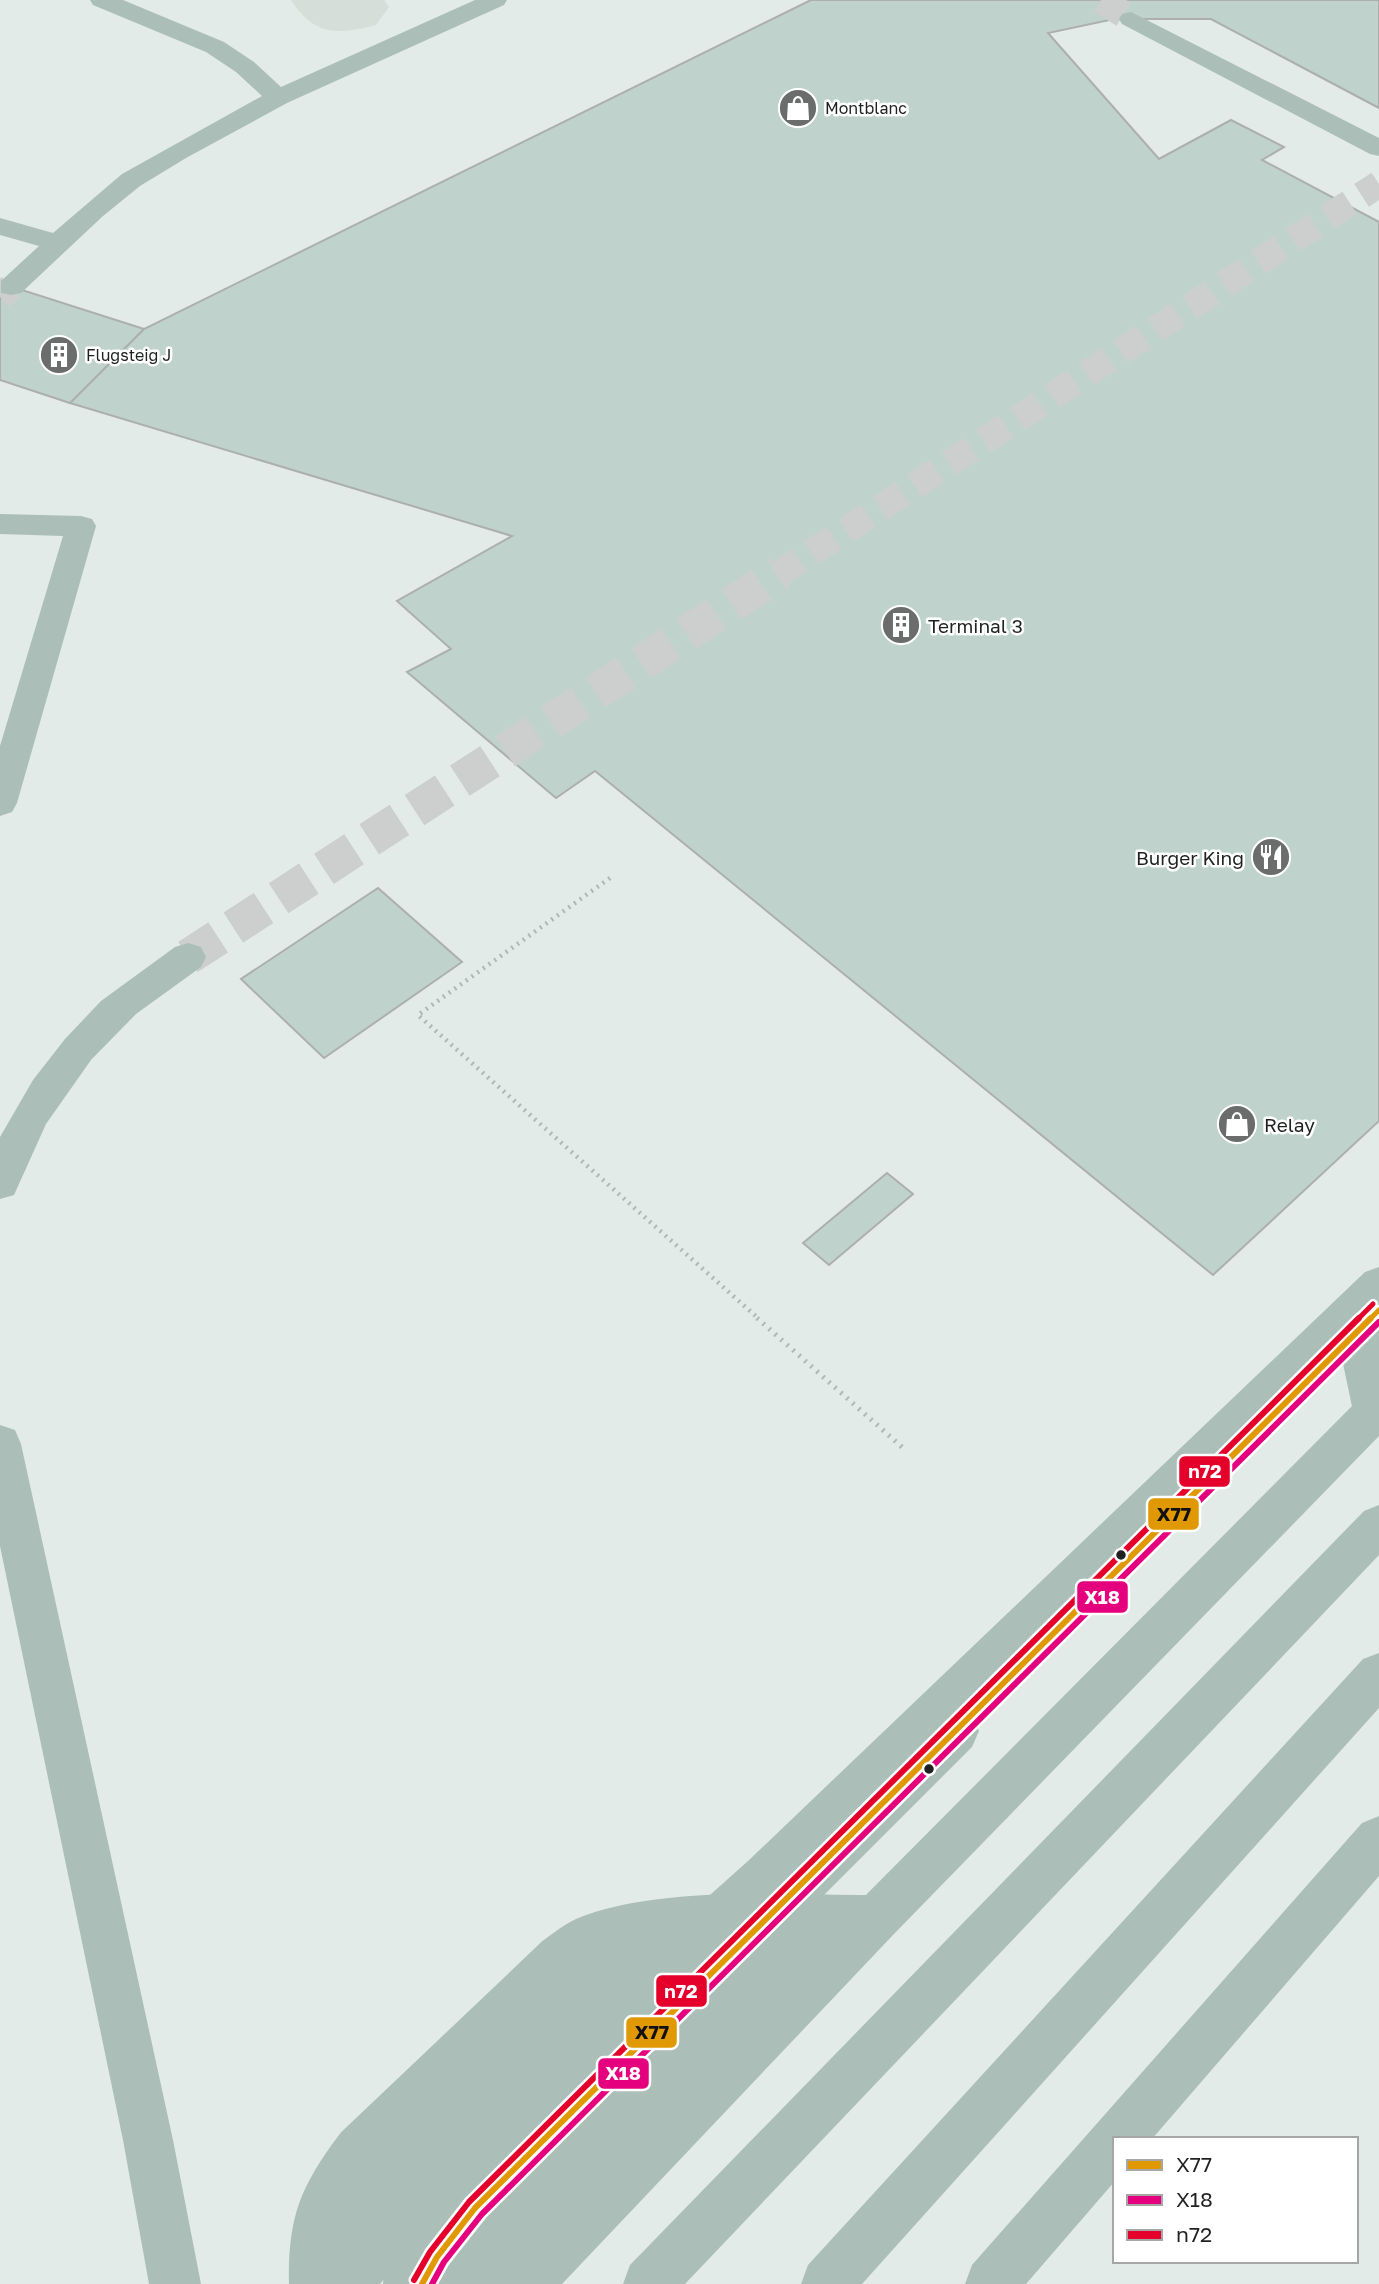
<svg xmlns="http://www.w3.org/2000/svg" width="1379" height="2284" font-family="'Golos Text',sans-serif">
<style>
.built{fill:#e2ebe7;fill-rule:evenodd}
.lines{fill:none;stroke-linecap:round;stroke-linejoin:round}
.taxiway{fill:#d6deda;fill-rule:evenodd}
.building{fill:#bfd3cc;stroke:#adafae;stroke-width:2}
.minor-tunnel-far1{stroke:#cccfce;stroke-width:27;stroke-dasharray:27 14;stroke-linecap:butt}
.minor-tunnel{stroke:#cccfce;stroke-width:36;stroke-dasharray:36 18;stroke-linecap:butt}
.path-far1{stroke:#adb9b4;stroke-width:4.5;stroke-dasharray:2 5;stroke-linecap:butt}
.path{stroke:#adb9b4;stroke-width:5;stroke-dasharray:2 6;stroke-linecap:butt}
.minor{fill:#acbeb8;fill-rule:evenodd}
.minor-bridge-far1{stroke:#acbeb8;stroke-width:36}
.minor-bridge{stroke:#acbeb8;stroke-width:46}
.bus-1-far1-casing{stroke:#fff;stroke-width:10}
.bus-1-casing{stroke:#fff;stroke-width:11}
.bus-2-casing{stroke:#fff;stroke-width:11}
.bus-3-far1-casing{stroke:#fff;stroke-width:10}
.bus-3-casing{stroke:#fff;stroke-width:11}
.bus-1-far1{stroke:#e19903;stroke-width:5}
.bus-1{stroke:#e19903;stroke-width:6}
.bus-2{stroke:#e5007d;stroke-width:6}
.bus-3-far1{stroke:#e4002b;stroke-width:5}
.bus-3{stroke:#e4002b;stroke-width:6}
.bus-dot{fill:#1f2120;stroke:#fff;stroke-width:2.5}
.labels{text-anchor:middle;dominant-baseline:central;stroke-width:5;stroke-linejoin:round;paint-order:stroke}
.far-poi-label{font-size:16px;fill:#1f2120;stroke:#fff;text-anchor:start}
.poi-label{font-size:19px;fill:#1f2120;stroke:#fff;text-anchor:start}
.line-badge{stroke:#fff;stroke-width:2.5}
.badge-label{font-size:19px;text-anchor:middle;font-weight:bold;fill:#fff}
.pale-badge-label{font-size:19px;text-anchor:middle;font-weight:bold;fill:#111}
</style>
<rect width="100%" height="100%" fill="#f7fbf9"/>
<path class="built" d="M0,0H1379V2284H0ZM1115,2139H1356V2261H1115Z"/>
<g class="lines">
<path class="taxiway" d="M291,0H384L389,7L376,25C336,35 315,36 291,0Z"/>
</g>
<g class="building">
<polygon points="811,0 1379,0 1379,108 1211,19 1114,19 1048,33 1159,159 1231,120 1284,147 1262,160 1379,222 1379,1121 1213,1275 595,771 556,798 407,672 451,649 397,601 512,536 70,403 144,329"/>
<polygon points="0,283 144,329 70,403 0,380"/>
<polygon points="378,888 462,962 324,1058 241,979"/>
<polygon points="887,1173 913,1194 829,1265 803,1243"/>
</g>
<g class="lines">
<g class="minor-tunnel-far1">
<polyline points="1101,0 1131,19"/>
<polyline points="0,297 11,287"/>
<polyline points="777,575 1379,184"/>
</g>
<polyline class="minor-tunnel" points="188,957 780,573"/>
<polyline class="path-far1" points="610,878 418,1015 759,1319"/>
<polyline class="path" points="757,1318 903,1448"/>
<g class="minor">
<polygon points="90,0 123,0 224,42 254,62 281,87 475,0 507,0 504,5 287,103 186,158 140,186 103,216 21,293 11,295 1,293 1,281 39,246 0,235 0,218 53,233 122,174 262,96 236,72 206,52 93,5"/>
<polygon points="1131,12 1379,138 1379,156 1370,154 1122,24 1119,19 1122,14"/>
<polygon points="0,514 81,516 92,519 96,526 17,803 12,812 0,816 0,746 63,536 0,534"/>
<polygon points="188,943 201,947 206,957 201,967 136,1014 91,1060 46,1124 14,1195 0,1199 0,1137 33,1080 65,1039 101,1001 175,947"/>
<polygon points="1379,1267 1379,1310 968,1713 972,1715 979,1731 972,1747 823,1896 835,1901 842,1919 1364,1394 1379,1388 1379,1436 893,1935 562,2284 438,2284 445,2265 697,2007 683,2001 678,1989 394,2267 380,2284 298,2284 293,2272 316,2218 336,2191 596,1942 642,1907 659,1900 676,1907 682,1920 748,1861 1365,1272"/>
<polygon points="0,1425 15,1430 21,1444 173,2140 201,2284 149,2284 123,2140 0,1546"/>
<polygon points="1379,1505 1379,1555 685,2284 623,2284 630,2265 1364,1511"/>
<polygon points="1379,1653 1379,1708 862,2284 801,2284 808,2265 1363,1659"/>
<polygon points="1379,1816 1379,1876 1152,2139 1115,2139 1115,2181 1026,2284 965,2284 972,2265 1362,1823"/>
</g>
<polyline class="minor-bridge-far1" points="1355,1307 1358,1319"/>
<g class="minor-bridge">
<polyline points="1357,1318 1376,1409"/>
<polyline points="659,2143 722,1918"/>
<path d="M312,2284C310,2224 322,2195 358,2148L558,1958C568,1951 578,1942 590,1938C668,1909 792,1918 876,1918"/>
<polyline points="406,2284 500,2184 704,1983"/>
</g>
<g class="bus-1-far1-casing">
<polyline id="bus-1-far1" points="1370,1319 1379,1310"/>
</g>
<g class="bus-1-casing">
<polyline id="bus-1" points="422,2284 437,2257 475,2208 1371,1318"/>
</g>
<g class="bus-2-casing">
<polyline id="bus-2" points="432,2284 444,2262 482,2214 1379,1322"/>
</g>
<g class="bus-3-far1-casing">
<polyline id="bus-3-far1" points="1358,1319 1373,1304"/>
</g>
<g class="bus-3-casing">
<polyline id="bus-3" points="414,2280 430,2252 469,2202 1359,1318"/>
</g>
<use href="#bus-1-far1" class="bus-1-far1"/>
<use href="#bus-1" class="bus-1"/>
<use href="#bus-2" class="bus-2"/>
<use href="#bus-3-far1" class="bus-3-far1"/>
<use href="#bus-3" class="bus-3"/>
</g>
<defs>
<g id="shop-disc" transform="scale(2.0125)"><circle r="9.5" fill="#6b6d6c" stroke="#fff"/><path d="M-5-2.5h2.3a2.7 3.5 0 0 1 5.4 0H5L5.5 6h-11ZM-1.5-2.5h3a1.5 2.3 0 0 0-3 0Z" fill="#fff"/></g>
<g id="building-disc" transform="scale(2.0125)"><circle r="9.5" fill="#6b6d6c" stroke="#fff"/><path d="M-4-6H4V6H1V3H-1V6H-4ZM-2.5-4.3h1.7v1.8h-1.7ZM.8-4.3h1.7v1.8H.8ZM-2.5-1h1.7V.8h-1.7ZM.8-1h1.7V.8H.8Z" fill="#fff"/></g>
<g id="restaurant-disc" transform="scale(2.0125)"><circle r="9.5" fill="#6b6d6c" stroke="#fff"/><path d="M-5-6h1v4h1v-4h1v4h1v-4h1v5L-1.5 .5V6h-2V.5L-5-1ZM5-6V6H3V1.5H1.5Q1.5-4 5-6Z" fill="#fff"/></g>
</defs>
<g fill-rule="evenodd">
<use href="#shop-disc" x="798" y="108"/>
<use href="#building-disc" x="59" y="355"/>
<use href="#building-disc" x="901" y="625"/>
<use href="#restaurant-disc" x="1271" y="857"/>
<use href="#shop-disc" x="1237" y="1124"/>
</g>
<g class="bus-dot">
<circle cx="1121" cy="1555" r="6"/>
<circle cx="929" cy="1769" r="6"/>
</g>
<g class="labels">
<g class="far-poi-label">
<text x="825" y="108">Montblanc</text>
<text x="86" y="355">Flugsteig J</text>
</g>
<g class="poi-label">
<text x="928" y="625">Terminal 3</text>
<text x="1244" y="857" text-anchor="end">Burger King</text>
<text x="1264" y="1124">Relay</text>
</g>
</g>
<g class="line-badge">
<rect x="1178" y="1455" width="53" height="33" rx="7" fill="#e4002b"/>
<rect x="1147" y="1497" width="53" height="34" rx="7" fill="#e19903"/>
<rect x="1076" y="1580" width="53" height="34" rx="7" fill="#e5007d"/>
<rect x="655" y="1974" width="53" height="34" rx="7" fill="#e4002b"/>
<rect x="625" y="2016" width="53" height="33" rx="7" fill="#e19903"/>
<rect x="597" y="2057" width="53" height="33" rx="7" fill="#e5007d"/>
</g>
<g class="badge-label">
<text x="1205" y="1478">n72</text>
<text x="1102" y="1604">X18</text>
<text x="681" y="1998">n72</text>
<text x="623" y="2080">X18</text>
</g>
<g class="pale-badge-label">
<text x="1174" y="1521">X77</text>
<text x="652" y="2039">X77</text>
</g>
<rect x="1113" y="2137" width="245" height="126" fill="#ffffff" stroke="#a5a6a6" stroke-width="2"/>
<rect x="1127" y="2160" width="35" height="10" fill="#e19903" stroke="#a5a6a6" stroke-width="2"/>
<text x="1176" y="2172" font-size="21" fill="#1f2120">X77</text>
<rect x="1127" y="2195" width="35" height="10" fill="#e5007d" stroke="#a5a6a6" stroke-width="2"/>
<text x="1176" y="2207" font-size="21" fill="#1f2120">X18</text>
<rect x="1127" y="2230" width="35" height="10" fill="#e4002b" stroke="#a5a6a6" stroke-width="2"/>
<text x="1176" y="2242" font-size="21" fill="#1f2120">n72</text>
</svg>
